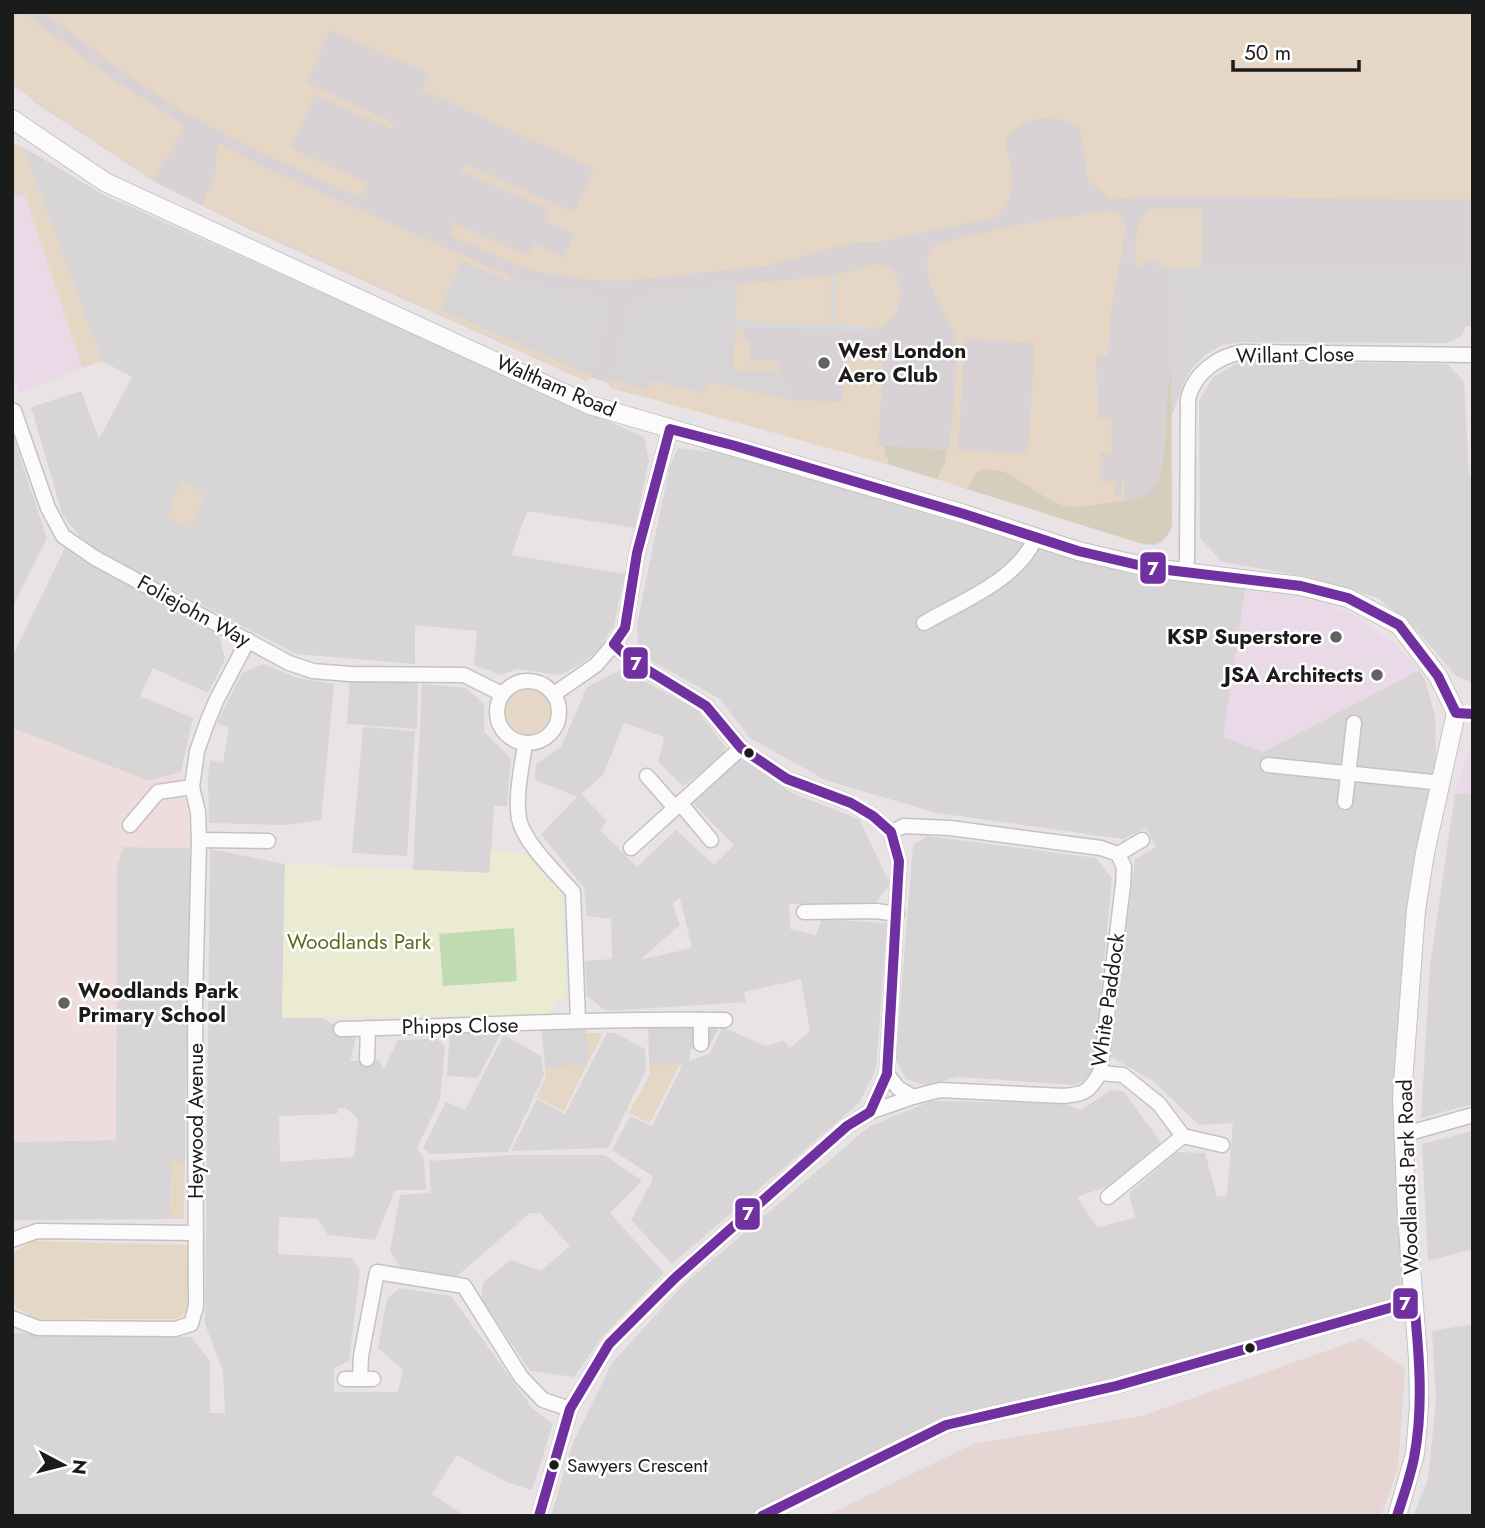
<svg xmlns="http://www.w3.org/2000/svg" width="1485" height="1528" font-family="Jost,sans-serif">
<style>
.residential{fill:#d8d5d6;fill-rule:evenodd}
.commercial{fill:#eadae7}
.education{fill:#efdcdc}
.airport{fill:#d9d2d4}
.farmland{fill:#e5d6d4}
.grass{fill:#e5d6c6;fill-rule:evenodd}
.forest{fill:#d6cebc}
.park{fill:#eaebd2}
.pitch{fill:#c0dab1}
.parking{fill:#d7d4d5}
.plaza{fill:#d7d9db}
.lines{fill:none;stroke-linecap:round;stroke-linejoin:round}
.minor-casing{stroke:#c5c2c3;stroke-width:17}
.tertiary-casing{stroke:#c5c2c3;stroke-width:20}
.minor{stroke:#fcfbfb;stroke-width:14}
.tertiary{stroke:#fcfbfb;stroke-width:18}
.bus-1-casing{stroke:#fff;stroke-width:16}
.bus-1{stroke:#7030a0;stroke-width:10}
.poi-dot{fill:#636162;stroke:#fff;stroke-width:2.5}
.bus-dot{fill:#1b1b1b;stroke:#fff;stroke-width:2.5}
.labels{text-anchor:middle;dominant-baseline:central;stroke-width:5;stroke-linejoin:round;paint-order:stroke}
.bus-label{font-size:19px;fill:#1b1b1b;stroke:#fff;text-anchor:start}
.poi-label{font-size:21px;font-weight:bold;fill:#1b1b1b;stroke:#fff;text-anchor:start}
.street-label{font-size:21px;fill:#1b1b1b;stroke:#fff}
.park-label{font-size:21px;fill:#5d6b17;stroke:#fff}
.line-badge{stroke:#fff;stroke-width:2.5}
.badge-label{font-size:19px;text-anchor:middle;font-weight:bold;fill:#fff}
</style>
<rect width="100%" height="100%" fill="#e9e3e5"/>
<g class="residential">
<polygon points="23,147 104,195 644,437 649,460 635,528 527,511 512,555 625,574 614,625 598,651 579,665 560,675 517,669 501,675 474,665 477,631 415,625 415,664 296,654 87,545 63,516 31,407 81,391 99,439 132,377 102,361"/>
<polygon points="1170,267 1473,268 1473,326 1466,326 1462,336 1447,343 1242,342 1222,345 1205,355 1192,368 1184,382 1171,418"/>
<polygon points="1241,361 1447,364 1464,381 1469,475 1473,475 1473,683 1456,676 1418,631 1378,598 1308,577 1222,562 1200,538 1199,401 1213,377"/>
<polygon points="12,433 47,538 15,602 12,602"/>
<polygon points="678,448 732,454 1040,548 1189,581 1246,583 1263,752 1419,670 1425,680 1435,716 1436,759 1413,896 1395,1114 1402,1295 1333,1320 1121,1383 957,1417 746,1516 551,1516 573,1442 612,1363 683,1285 870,1126 931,1101 1062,1103 1081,1110 1111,1090 1123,1091 1162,1144 1109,1186 1077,1197 1097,1227 1135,1218 1129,1193 1177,1152 1205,1153 1217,1197 1227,1195 1233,1123 1199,1125 1153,1081 1111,1057 1135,859 1156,847 1146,828 1123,839 937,813 825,780 750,738 720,699 652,661 638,645 637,624 670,465"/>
<polygon points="65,548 219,635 225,659 208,693 153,668 140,696 193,718 181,772 149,781 12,728 12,657"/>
<polygon points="263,664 298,678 334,684 321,820 286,825 209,823 208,775 210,760 223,763 229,728 217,723 242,673"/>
<path d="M622,669L696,709L725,746L724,756L683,786L658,762L664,737L624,723L603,775L581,794L607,821L600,830L637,867L676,830L714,865L734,845L692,802L741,758L792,793L859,819L890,884L874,905L789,904L790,929L816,935L822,919L887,923L876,1069L859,1103L672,1264L631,1220L653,1179L651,1175L612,1150L630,1116L652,1126L683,1064L710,1053L722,1027L765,1046L784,1041L790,1048L810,1031L801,979L744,992L746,1002L606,1011L587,996L585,961L612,959L611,919L587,916L584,888L541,834L577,797L535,780L536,764L561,747L587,687ZM680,898L692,948L640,960L680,925L673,903Z"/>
<polygon points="422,684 466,688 484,704 484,732 511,758 507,806 494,806 490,873 413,870"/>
<polygon points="363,727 415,731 407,856 352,853"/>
<polygon points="1455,794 1473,794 1473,1104 1421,1118 1430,966"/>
<polygon points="927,836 1096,858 1112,878 1094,1067 1087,1079 1074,1085 959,1077 925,1085 906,1079 896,1060 913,845"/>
<polygon points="123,847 190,848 185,1162 171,1162 170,1219 12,1220 12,1142 116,1140 117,866"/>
<polygon points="210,849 285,864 282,1018 323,1018 356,1038 337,1114 279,1116 280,1162 354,1157 358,1122 398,1040 438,1039 445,1047 440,1100 417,1148 424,1158 426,1190 395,1190 375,1240 328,1235 318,1219 279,1217 278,1254 352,1258 360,1271 349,1361 334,1368 334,1392 398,1392 403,1370 378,1348 387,1298 400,1288 451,1296 533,1409 553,1424 532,1490 506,1482 457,1455 432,1494 465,1516 12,1516 12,1333 191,1337 210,1361 210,1413 225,1413 223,1371 205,1324"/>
<polygon points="607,1033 615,1033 645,1049 646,1070 608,1148 511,1151 537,1099 565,1114"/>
<polygon points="504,1035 541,1056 544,1075 508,1152 429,1154 423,1148 446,1102 465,1110"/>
<polygon points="1473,1131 1473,1249 1428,1261 1422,1144"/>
<polygon points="511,1155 605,1155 642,1181 610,1213 664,1273 603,1336 574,1377 530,1371 481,1299 483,1282 511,1260 541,1271 570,1246 540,1213 530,1213 457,1276 401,1268 390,1251 400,1195 431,1193 429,1161"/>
<polygon points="1473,1324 1473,1516 1413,1516 1428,1479 1436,1401 1432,1331"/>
</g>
<g class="commercial">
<polygon points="12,142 23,147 102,361 20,393 12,373"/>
<polygon points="1246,583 1310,597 1352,614 1395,644 1419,670 1263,752 1223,737"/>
<polygon points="1473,746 1473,794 1455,794 1469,748"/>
</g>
<polygon class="education" points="12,728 149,781 181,772 182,796 189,807 190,848 123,847 117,866 116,1140 12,1142"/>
<polygon class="airport" points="12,12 1473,12 1473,268 1170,267 1172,525 1170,532 1162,542 1155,545 1143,544 864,456 611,388 609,383 590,377 587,381 581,379 251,230 153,181 33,101"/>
<polygon class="farmland" points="1363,1338 1405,1369 1398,1468 1381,1516 826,1516 973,1444 1142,1416"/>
<g class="grass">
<polygon points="12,12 22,12 117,82 185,126 153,181 12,85"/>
<path d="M44,12H1473V200L1158,196L1110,199L1088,180L1080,128C1052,112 1028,115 1005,138C1010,171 1022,192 995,217L879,242H854L765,266L622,281L595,280L532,271L451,236L453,222L528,256L534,244L564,258L574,235L544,221L549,210L461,171L465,164L574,212L594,168L422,90L429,74L330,30L306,83L394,123L391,129L315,95L290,148L367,183L359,197C291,167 224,137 162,98C121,72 82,41 44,12Z"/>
<polygon points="12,142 23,147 102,361 82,368 24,194 12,198"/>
<polygon points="218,143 274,172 512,277 510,282 441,309 592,375 587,381 581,379 202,206 215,174"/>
<path d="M1152,209H1202V267H1158V261H1142V267L1137,266L1135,262C1136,245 1134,215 1152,209Z"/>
<path d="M1108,211C1118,213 1124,216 1126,227L1111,311L1108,355L1096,356L1098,419H1111L1112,453H1100L1101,481L1115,482V496H1121L1122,481H1124V502C1107,501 1091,507 1074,507C1047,506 1028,484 1005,472L970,482L967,489L937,479L946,460V450L950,449C951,431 960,347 955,336C947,316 908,260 938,244L1013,226ZM965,339L1035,343L1028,454L958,450Z"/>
<path d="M879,264C899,266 905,294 897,310C893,317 887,322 881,327L835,325L836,275Z"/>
<polygon points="832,276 831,325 735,321 737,284"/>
<polygon points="735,327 750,327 744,329 743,340 749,341 749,361 780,361 779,371 733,370"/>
<polygon points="843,355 884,356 878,445 884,446 890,465 609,387 611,379 647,390 651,379 704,393 708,381 788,400 842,402"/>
<polygon points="181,482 206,493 191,528 167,518"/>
<circle cx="529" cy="711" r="24"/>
<polygon points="587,1033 603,1033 564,1111 536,1097 546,1076 545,1067 586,1065"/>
<polygon points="649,1064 680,1064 650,1123 629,1113 650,1074"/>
<polygon points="171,1162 185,1162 184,1219 170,1219"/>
<polygon points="33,1241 188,1245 187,1310 177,1319 36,1319 17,1308 12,1299 12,1258 16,1251"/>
</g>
<g class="forest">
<path d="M1171,369L1172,525C1167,544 1153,547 1136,542L967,489L976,473C1006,457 1037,501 1068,507C1084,509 1100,502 1116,502C1133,501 1148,499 1157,482C1170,456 1163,401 1171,369Z"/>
<polygon points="884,446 946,450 946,460 937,479 890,465 885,453"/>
</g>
<polygon class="park" points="491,850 525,853 563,894 566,994 545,1015 282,1018 285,864 489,873"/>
<polygon class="pitch" points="514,928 517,981 443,986 439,934"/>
<g class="parking">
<polygon points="462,261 509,282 512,277 554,289 600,295 606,299 607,308 592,375 440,309"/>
<polygon points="737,284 733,370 779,371 779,387 788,388 788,400 708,381 704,393 651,380 648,390 611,379 632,301 636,296"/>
<polygon points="350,674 418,675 417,729 347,724"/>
<polygon points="587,1020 587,1065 545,1067 541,1024"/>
<polygon points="648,1020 723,1020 708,1049 690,1049 689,1065 649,1064"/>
<polygon points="505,1025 478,1078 447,1076 450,1026"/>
<polygon points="379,1060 389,1080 364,1131 354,1114 345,1108 335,1109 334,1099 350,1061"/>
</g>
<polygon class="plaza" points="836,275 835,325 874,326 874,330 864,328 862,330 835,329 832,327 831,329 735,327 735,321 831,325 832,276"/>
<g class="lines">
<g class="minor-casing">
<g id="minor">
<polyline points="14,411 48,508 63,536 95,558 289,663 313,671 350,674 464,675 502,694"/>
<path d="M1185,574L1187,560L1188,399C1194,373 1218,356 1243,352L1473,355"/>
<path d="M924,623C962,601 1016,581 1035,539"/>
<circle cx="528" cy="712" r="31"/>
<polyline points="554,694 596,665 614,644 625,628 637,553 670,429"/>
<path d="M525,743C522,767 515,795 519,819C524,843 557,874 573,892L578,1020"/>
<polyline points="1268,765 1442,783"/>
<polyline points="647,776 675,808"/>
<polyline points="1345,802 1354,723"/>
<polyline points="680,803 711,840"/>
<polyline points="130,825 158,792 192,787"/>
<polyline points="199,840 268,841"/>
<polyline points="631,848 741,748"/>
<polyline points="1118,854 1142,840"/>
<polyline points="804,912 876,911 897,914"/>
<polyline points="701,1020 701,1044"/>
<path d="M341,1029C469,1026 597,1018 725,1020"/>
<polyline points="367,1059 368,1028"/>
<polyline points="1100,1073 1123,1075 1159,1104 1183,1136 1222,1145"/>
<polyline points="887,1074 898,1088 913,1097"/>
<path d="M870,1112L913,1097L940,1090L1064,1096C1086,1094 1089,1091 1100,1073L1123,885L1124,867L1118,854L1101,848L950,828L904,826L891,832"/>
<polyline points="1402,1135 1473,1115"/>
<polyline points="1108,1197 1183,1136"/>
<polyline points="12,1240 37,1231 196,1233"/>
<polyline points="12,1318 38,1328 175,1329 191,1324 196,1306 195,1001 199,840 198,812 192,787 197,751 207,723 216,701 248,640"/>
<polyline points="345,1379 373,1379"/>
<polyline points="360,1379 361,1356 377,1272 464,1286 521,1377 543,1400 570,1409"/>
<polyline points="539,1516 570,1409 609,1344 675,1278 847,1126 870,1112 887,1074 899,861 891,832 873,816 851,803 787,779 741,748 706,706 631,660 614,644"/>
<polyline points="761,1516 946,1425 1116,1386 1414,1301"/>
</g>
</g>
<g class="tertiary-casing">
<g id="tertiary">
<polyline points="12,119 105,182 590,405 964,514 1078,551 1151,568 1301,586 1348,598 1399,625 1438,676 1456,713"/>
<polyline points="1397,1516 1415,1454 1419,1407 1418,1358 1407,1216 1402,1096 1416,910 1425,853 1456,713"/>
</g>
</g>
<use href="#minor" class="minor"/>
<use href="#tertiary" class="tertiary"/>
<g class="bus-1-casing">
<g id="bus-1">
<polyline points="539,1516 570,1409 609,1344 675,1278 847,1126 870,1112 887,1074 899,861 891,832 873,816 851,803 787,779 741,748 706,706 631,660 614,644 625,628 637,553 670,429 732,445 964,514 1078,551 1151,568 1301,586 1348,598 1399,625 1438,676 1456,713 1473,714"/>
<path d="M762,1516L946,1425L1116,1386L1414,1301C1419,1353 1424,1407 1414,1458C1410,1478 1403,1497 1397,1516"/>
</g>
</g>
<use href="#bus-1" class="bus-1"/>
</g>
<g class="poi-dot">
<circle cx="824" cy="363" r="7"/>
<circle cx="1336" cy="637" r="7"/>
<circle cx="1377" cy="675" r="7"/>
<circle cx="64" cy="1003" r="7"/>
</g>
<g class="bus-dot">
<circle cx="749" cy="753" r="6"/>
<circle cx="1250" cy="1348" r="6"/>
<circle cx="554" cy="1465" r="6"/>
</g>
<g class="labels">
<g class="bus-label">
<text x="567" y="1465">Sawyers Crescent</text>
</g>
<g class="poi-label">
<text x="838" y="351">West London<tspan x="838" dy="24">Aero Club</tspan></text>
<text x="1322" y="637" text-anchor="end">KSP Superstore</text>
<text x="1363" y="675" text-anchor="end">JSA Architects</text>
<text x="78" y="991">Woodlands Park<tspan x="78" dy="24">Primary School</tspan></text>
</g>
<g class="street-label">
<text transform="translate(1295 355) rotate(-1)">Willant Close</text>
<text transform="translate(556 386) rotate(23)">Waltham Road</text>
<text transform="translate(194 611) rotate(29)">Foliejohn Way</text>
<text transform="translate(1108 1000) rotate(-82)">White Paddock</text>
<text transform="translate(460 1026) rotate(-1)">Phipps Close</text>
<text transform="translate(196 1121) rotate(-90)">Heywood Avenue</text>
<text transform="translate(1408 1177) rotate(-92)">Woodlands Park Road</text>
</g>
<g class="park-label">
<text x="359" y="942">Woodlands Park</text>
</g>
</g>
<g class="line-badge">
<rect x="1139" y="551" width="28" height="34" rx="7" fill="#7030a0"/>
<rect x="622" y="646" width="27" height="34" rx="7" fill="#7030a0"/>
<rect x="734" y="1197" width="27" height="34" rx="7" fill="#7030a0"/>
<rect x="1392" y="1287" width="27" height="33" rx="7" fill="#7030a0"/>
</g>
<g class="badge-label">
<text x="1153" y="575">7</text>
<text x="636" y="670">7</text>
<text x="748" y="1220">7</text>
<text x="1405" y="1310">7</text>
</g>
<rect width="1485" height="1528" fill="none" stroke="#1b1b1b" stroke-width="28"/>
<g transform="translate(63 1465) rotate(97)" stroke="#ffffff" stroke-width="5" paint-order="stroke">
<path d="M0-5L12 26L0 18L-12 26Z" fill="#1b1b1b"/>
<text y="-10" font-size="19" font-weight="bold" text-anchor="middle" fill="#1b1b1b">N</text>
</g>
<path d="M1233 60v10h126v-10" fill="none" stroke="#1b1b1b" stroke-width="3.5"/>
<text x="1244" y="60" font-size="21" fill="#1b1b1b" stroke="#ffffff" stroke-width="5" paint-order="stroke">50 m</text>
</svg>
